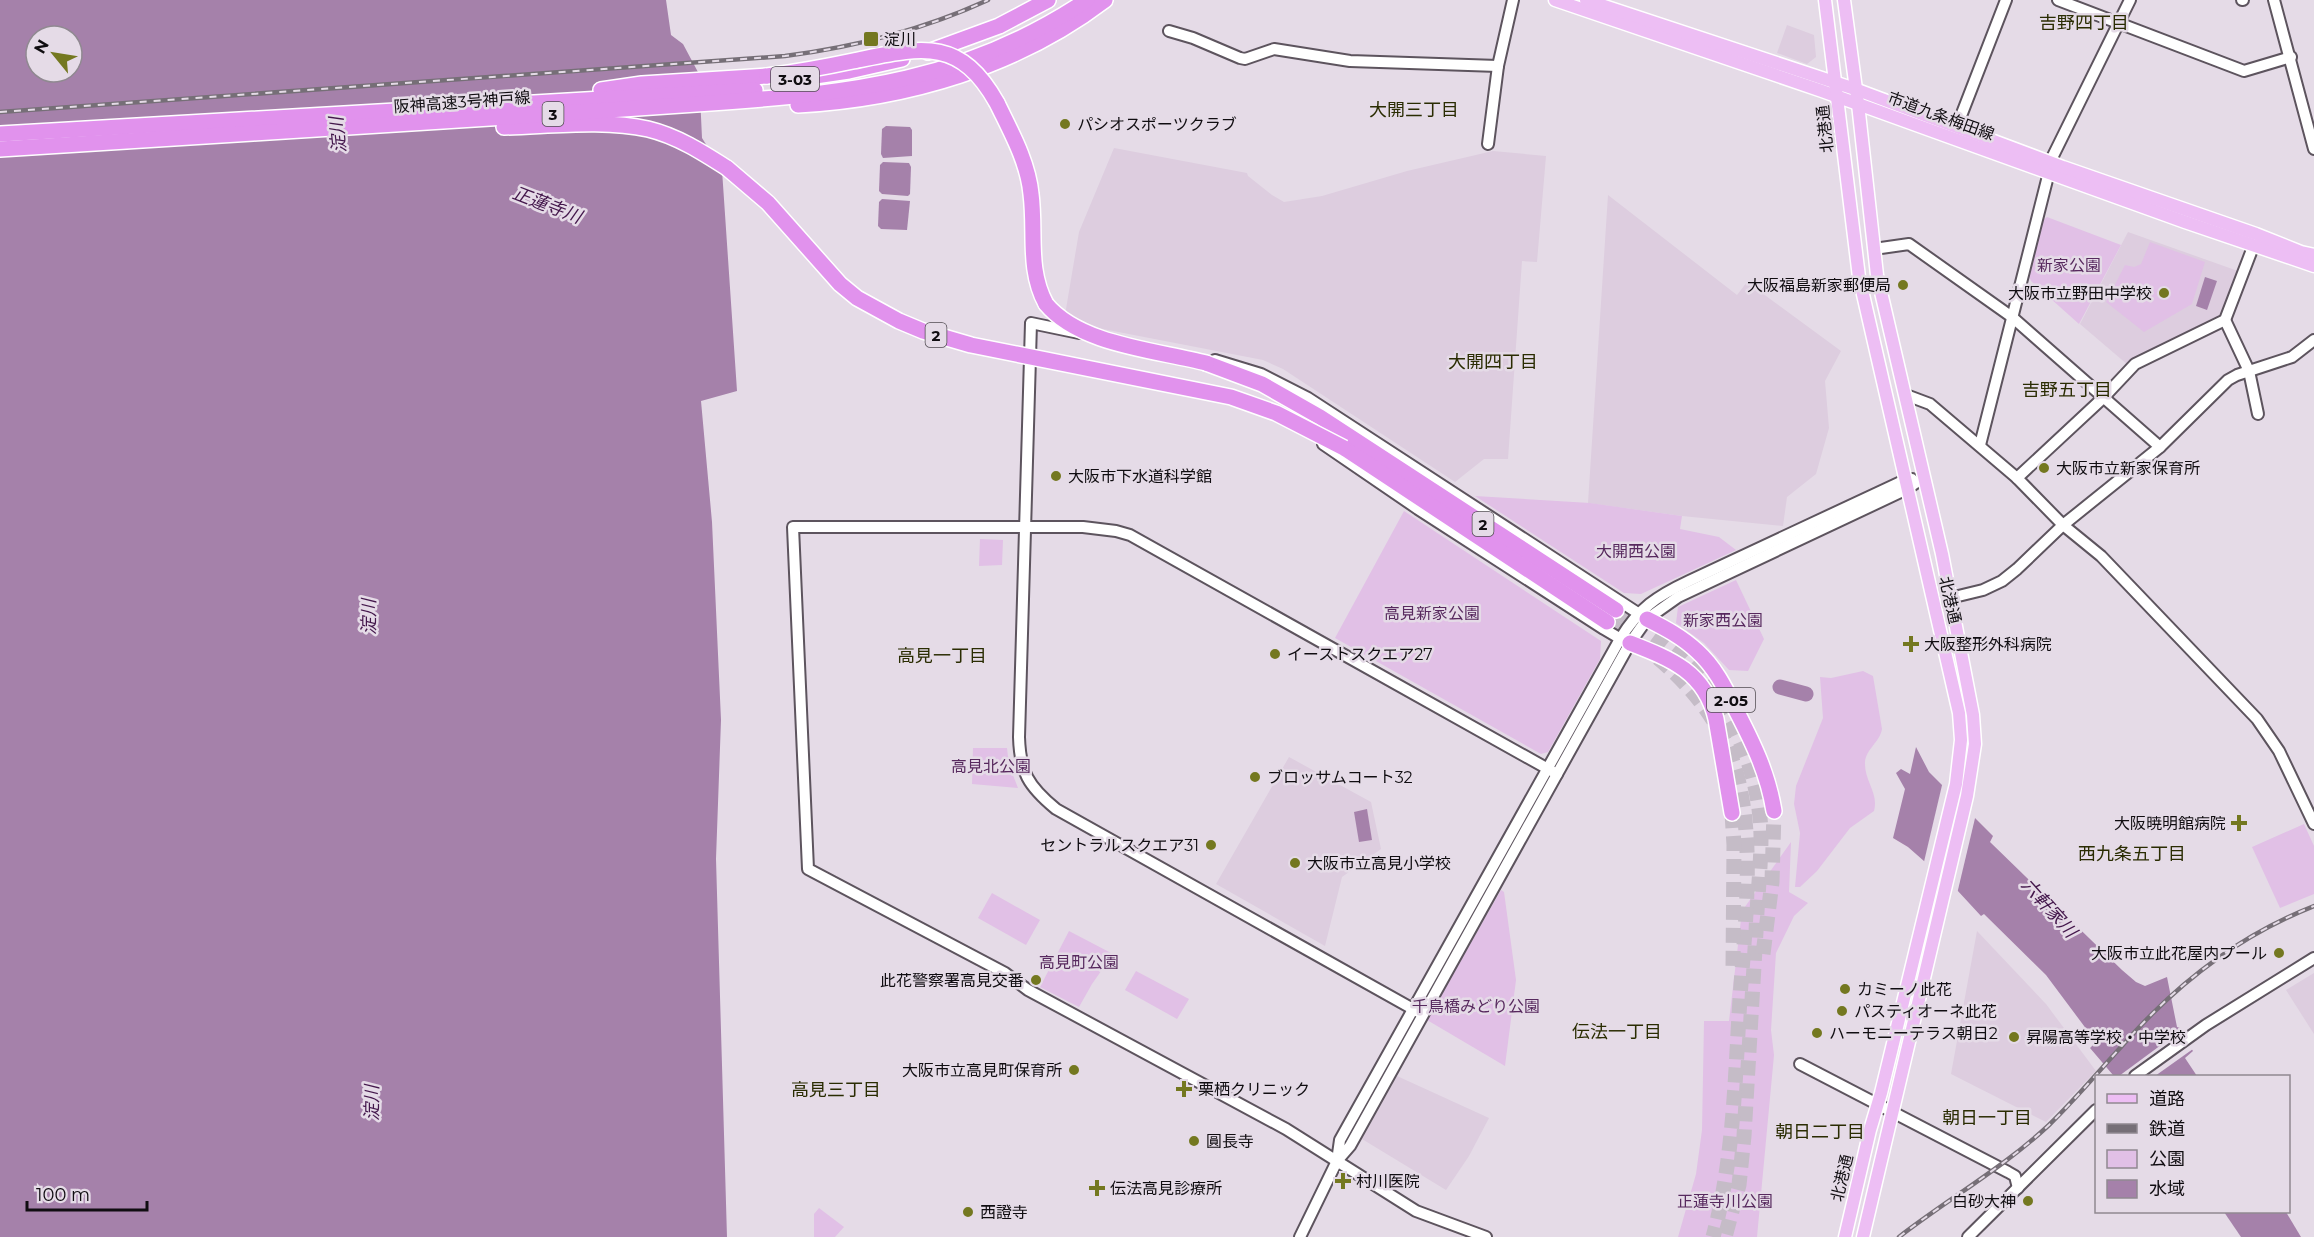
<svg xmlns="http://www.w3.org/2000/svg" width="2314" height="1237" font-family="Montserrat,'Noto Sans JP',sans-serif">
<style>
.built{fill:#ddcddf}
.green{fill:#e1c0e6}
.water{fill:#a581aa;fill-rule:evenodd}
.pier{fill:#e5dbe7}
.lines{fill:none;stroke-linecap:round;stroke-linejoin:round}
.river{stroke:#a581aa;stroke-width:15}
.highway-tunnel{stroke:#c5bcc7;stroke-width:15;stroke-dasharray:15 8;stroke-linecap:butt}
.minor-casing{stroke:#5d545e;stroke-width:14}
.major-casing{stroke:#fff;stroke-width:15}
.highway-casing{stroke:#fff;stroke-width:18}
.minor{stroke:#fff;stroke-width:10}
.major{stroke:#edbef4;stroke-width:12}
.highway{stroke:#e192ed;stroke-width:15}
.rail-casing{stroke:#766f77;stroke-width:4.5}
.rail{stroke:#e5dbe7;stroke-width:2;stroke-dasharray:7;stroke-linecap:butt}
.highway-bridge-casing{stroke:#fff;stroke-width:18;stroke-linecap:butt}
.highway-bridge{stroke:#e192ed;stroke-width:15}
.poi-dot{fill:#747820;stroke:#e5dbe7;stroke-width:2}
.labels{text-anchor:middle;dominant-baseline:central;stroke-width:5;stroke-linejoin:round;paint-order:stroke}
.shield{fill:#e5dbe7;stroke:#504b51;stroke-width:1.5}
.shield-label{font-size:15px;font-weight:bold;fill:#100d11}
.poi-label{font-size:16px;fill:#100d11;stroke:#e5dbe7;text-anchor:start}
.street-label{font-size:16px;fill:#100d11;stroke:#e5dbe7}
.park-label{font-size:16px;fill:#57295e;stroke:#e5dbe7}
.neighbourhood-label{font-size:18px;fill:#2a2c02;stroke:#e5dbe7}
.water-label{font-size:18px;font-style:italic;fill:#43164b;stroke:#e5dbe7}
</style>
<rect width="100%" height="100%" fill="#e5dbe7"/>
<g class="built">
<polygon points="1787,25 1814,35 1816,57 1807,64 1777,53"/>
<polygon points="1114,148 1247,173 1248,176 1272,195 1284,202 1322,196 1407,171 1493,151 1546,156 1537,262 1522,261 1508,459 1484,459 1455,482 1283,369 1263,360 1077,324 1065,315 1079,232"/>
<polygon points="1608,195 1737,295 1747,282 1841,351 1825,381 1829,428 1816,474 1787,497 1783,526 1682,516 1588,503"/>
<polygon points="2128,232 2238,271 2223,315 2128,365 2080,324"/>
<polygon points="1289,757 1371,802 1381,849 1342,877 1325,946 1216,884"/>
<polygon points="1977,931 2046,1004 2096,1071 2046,1122 1951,1074"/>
<polygon points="2314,973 2314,1034 2286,990"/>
<polygon points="1397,1076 1489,1118 1469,1156 1446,1190 1362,1139"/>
</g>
<g class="green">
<polygon points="2047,217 2121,245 2079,324 2031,281 2029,276 2043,220"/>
<polygon points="2150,242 2205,262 2192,304 2144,332 2106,302 2125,265 2134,267 2141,264"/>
<polygon points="1475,496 1590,503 1682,516 1680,529 1719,537 1736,550 1641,594 1624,593"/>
<polygon points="1404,511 1601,641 1600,659 1548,752 1541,754 1335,638"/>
<polygon points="980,539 1003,540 1002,565 979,566"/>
<polygon points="1736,580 1764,639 1748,671 1729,670 1704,643 1676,623 1678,607"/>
<path d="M1863,671L1873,676L1882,729C1880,742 1866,749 1865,762C1864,781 1879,793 1874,811L1850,828L1817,871L1800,887H1795L1800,833L1794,804L1796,786L1823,718L1820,677L1831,678Z"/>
<polygon points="973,748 1007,748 1009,765 1018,788 972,784"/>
<polygon points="2304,824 2314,846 2314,894 2280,908 2252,847"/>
<polygon points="1791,842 1789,892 1808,903 1794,916 1776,953 1771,1030 1774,1055 1757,1237 1678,1237 1696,1174 1702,1130 1704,1021 1729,1021 1742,911"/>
<polygon points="1501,890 1504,892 1516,980 1505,1066 1427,1020"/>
<polygon points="992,893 1040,920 1026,945 978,918"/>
<polygon points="1069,931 1113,954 1092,984 1079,1007 1040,987"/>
<polygon points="1136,971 1189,999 1177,1019 1125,990"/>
<polygon points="819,1208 844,1227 835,1237 814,1237 814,1214"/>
</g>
<g class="water">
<path d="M0,0H666L671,35L683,44L699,74L702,138L722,170L737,391L701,401L712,522L721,720L716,859L727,1237H0ZM36,36H72V72H36Z"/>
<polygon points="886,126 910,127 912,130 912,156 883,158 881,154 882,129"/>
<polygon points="883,162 909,163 911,167 910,194 908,196 882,194 879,191 880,165"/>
<polygon points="882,199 910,201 907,230 881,229 878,226 879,202"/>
<polygon points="2205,277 2217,281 2207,310 2196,306"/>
<polygon points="1916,747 1929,772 1993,836 1990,842 2122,970 2136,982 2145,986 2167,977 2177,1027 2180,1028 2179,1031 2193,1051 2185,1058 2197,1076 2113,1075 2090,1048 2096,1042 2046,975 1984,914 1981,916 1957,890 1908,847 1893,838 1905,789 1896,773 1901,769 1910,774"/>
<polygon points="1367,809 1372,840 1359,842 1354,812"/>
<polygon points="2224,1212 2286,1212 2301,1237 2241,1237"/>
</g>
<g class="pier">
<polygon points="1943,781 1976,814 1957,894 1923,866"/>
<polygon points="2180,1031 2193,1049 2155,1076 2119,1076"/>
</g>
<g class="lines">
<polyline class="river" points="1780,687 1806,694"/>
<g class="highway-tunnel">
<path d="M1616,610C1640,627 1667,644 1688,665C1733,710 1760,772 1761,836C1761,868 1757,900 1756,932C1752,1000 1748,1068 1744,1136L1739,1185L1725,1237"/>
<polyline points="1607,622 1636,642"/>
<path d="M1658,658C1690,685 1718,719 1732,759C1757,830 1745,924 1740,998C1735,1078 1734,1159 1713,1237"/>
<polyline points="1732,813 1734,845 1733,969"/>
<polyline points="1763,954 1772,882 1774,811"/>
</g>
<g class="minor-casing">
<g id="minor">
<polyline points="2058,0 2244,71 2291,57"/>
<polyline points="2242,0 2243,0"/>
<polyline points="2274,0 2314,149"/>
<polyline points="1169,31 1193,38 1240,58 1245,59 1274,49 1350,61 1498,66"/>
<polyline points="1954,134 2006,0"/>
<polyline points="1488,144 1498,66 1513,0"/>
<polyline points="2050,162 2130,0"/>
<polyline points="1874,249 1909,244 2012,317 2160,447"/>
<polyline points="2225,320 2249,371 2258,414"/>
<path d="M1079,333L1031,323L1019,737C1020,772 1028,786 1056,809L1422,1014"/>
<polyline points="1215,360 1261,374 1308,398 1647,619"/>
<polyline points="1906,395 1930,404 2017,478 2063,525 2101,556 2257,719 2279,751 2314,824"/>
<polyline points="1323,444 1418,509 1604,629 1626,642"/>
<polyline points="1980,445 2049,172"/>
<polyline points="2017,478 2103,398 2135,364 2225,320 2253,247"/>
<polyline points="1950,598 1983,590 2002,581 2017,569 2063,525 2160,447 2228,380 2237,375 2292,357 2314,340"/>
<polyline points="1800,1064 2008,1172 2015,1176 2018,1188"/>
<polyline points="2135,1076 2206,1025 2314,958"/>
<path d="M1337,1161L1340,1140L1620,639C1639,608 1657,596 1689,581L1905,480L1912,479"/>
<polyline points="1300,1237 1337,1161 1350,1146 1630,643 1647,619 1678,597 1907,489 1923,478"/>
<polyline points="1486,1237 1416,1211 1286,1129 1028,990 1005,973 808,869 793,527 1083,527 1116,531 1130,535 1557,774"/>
<polyline points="1968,1237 2096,1110"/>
</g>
</g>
<g class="major-casing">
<g id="major">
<polyline points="1555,0 1822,91 2185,222 2314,266"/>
<polyline points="1586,0 1855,89 2063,167 2256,234 2301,252 2314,255"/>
<polyline points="1825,0 1859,277 1959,713 1961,740 1956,784 1881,1093 1870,1130 1845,1237"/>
<polyline points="1844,0 1858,104 1877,275 1942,554 1973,715 1975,744 1967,796 1863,1237"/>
</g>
</g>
<g class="highway-casing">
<g id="highway">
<polyline points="928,52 999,26 1048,0"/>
<polyline points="781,81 849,71 902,59"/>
<polyline points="601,90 642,84 767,76"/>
<path d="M997,103C1011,132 1028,162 1031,194C1036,232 1027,269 1046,304"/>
<path d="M798,105C907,99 1017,67 1105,0"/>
<path d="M504,127C549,126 604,119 648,129C677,136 702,152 727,168"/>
<polyline points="0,134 755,90"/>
<path d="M0,149C169,138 337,128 506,117C574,112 643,108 711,103C853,93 966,81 1087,0"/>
<polyline points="1206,363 1262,384 1320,417 1616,610"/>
<polyline points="1344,448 1607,622"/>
<path d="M1647,619C1665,628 1682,637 1697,651C1716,668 1726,690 1737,712C1754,745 1768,774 1774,811"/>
<path d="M1630,643C1671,659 1705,672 1716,719L1732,813"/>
</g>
</g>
<use href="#minor" class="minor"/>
<use href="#major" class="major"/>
<use href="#highway" class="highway"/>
<g class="rail-casing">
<g id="rail">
<path d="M0,112L785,56C855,47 923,30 988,0"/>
<path d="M1899,1237C1948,1199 2003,1168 2049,1125C2085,1090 2116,1050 2152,1014C2198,968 2253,930 2314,906"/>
</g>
</g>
<use href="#rail" class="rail"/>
<g class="highway-bridge-casing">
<g id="highway-bridge">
<path d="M767,76C796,72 825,67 853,61C919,48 959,35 997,103"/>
<polyline points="727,168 768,203 840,284 857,298 899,321 923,331 971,345 1231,397 1276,413 1344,448"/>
<path d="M1046,304C1080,345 1156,350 1206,363"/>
</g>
</g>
<use href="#highway-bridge" class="highway-bridge"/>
</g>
<g class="poi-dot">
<rect x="863" y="31" width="16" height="16" rx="3"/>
<circle cx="1065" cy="124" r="6"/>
<circle cx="1903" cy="285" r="6"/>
<circle cx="2164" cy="293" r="6"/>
<circle cx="2044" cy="468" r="6"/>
<circle cx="1056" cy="476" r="6"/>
<path d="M1908 635h6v6h6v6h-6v6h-6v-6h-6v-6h6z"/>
<circle cx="1275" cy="654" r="6"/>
<circle cx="1255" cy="777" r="6"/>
<path d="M2236 814h6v6h6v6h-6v6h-6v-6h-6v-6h6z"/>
<circle cx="1211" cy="845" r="6"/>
<circle cx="1295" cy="863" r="6"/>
<circle cx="2279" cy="953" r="6"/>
<circle cx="1036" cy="980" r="6"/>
<circle cx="1845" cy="989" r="6"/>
<circle cx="1842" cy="1011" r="6"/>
<circle cx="1817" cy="1033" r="6"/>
<circle cx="2014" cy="1037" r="6"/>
<circle cx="1074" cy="1070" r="6"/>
<path d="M1181 1080h6v6h6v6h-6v6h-6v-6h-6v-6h6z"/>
<circle cx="1194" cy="1141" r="6"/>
<path d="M1340 1172h6v6h6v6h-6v6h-6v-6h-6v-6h6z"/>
<path d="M1094 1179h6v6h6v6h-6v6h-6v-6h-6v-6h6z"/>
<circle cx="2028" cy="1201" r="6"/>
<circle cx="968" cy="1212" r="6"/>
</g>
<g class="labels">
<g class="shield">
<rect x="771" y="67" width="48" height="24" rx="4.5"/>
<rect x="542.5" y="102" width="21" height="24" rx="4.5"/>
<rect x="925.5" y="323" width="21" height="24" rx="4.5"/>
<rect x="1472.5" y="512" width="21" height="24" rx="4.5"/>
<rect x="1707" y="688" width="48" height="24" rx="4.5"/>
</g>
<g class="shield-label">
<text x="795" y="79">3-03</text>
<text x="553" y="114">3</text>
<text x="936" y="335">2</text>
<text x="1483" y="524">2</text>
<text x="1731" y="700">2-05</text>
</g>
<g class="poi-label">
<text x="884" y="39">淀川</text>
<text x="1077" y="124">パシオスポーツクラブ</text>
<text x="1891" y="285" text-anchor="end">大阪福島新家郵便局</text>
<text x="2152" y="293" text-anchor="end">大阪市立野田中学校</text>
<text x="2056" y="468">大阪市立新家保育所</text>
<text x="1068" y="476">大阪市下水道科学館</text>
<text x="1924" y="644">大阪整形外科病院</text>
<text x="1287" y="654">イーストスクエア27</text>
<text x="1267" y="777">ブロッサムコート32</text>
<text x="2226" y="823" text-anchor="end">大阪暁明館病院</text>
<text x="1199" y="845" text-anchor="end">セントラルスクエア31</text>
<text x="1307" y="863">大阪市立高見小学校</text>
<text x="2267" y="953" text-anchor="end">大阪市立此花屋内プール</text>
<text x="1024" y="980" text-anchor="end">此花警察署高見交番</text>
<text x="1857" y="989">カミーノ此花</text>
<text x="1854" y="1011">パスティオーネ此花</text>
<text x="1829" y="1033">ハーモニーテラス朝日2</text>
<text x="2026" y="1037">昇陽高等学校・中学校</text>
<text x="1062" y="1070" text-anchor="end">大阪市立高見町保育所</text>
<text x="1198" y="1089">栗栖クリニック</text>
<text x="1206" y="1141">圓長寺</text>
<text x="1356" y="1181">村川医院</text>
<text x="1110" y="1188">伝法高見診療所</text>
<text x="2016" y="1201" text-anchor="end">白砂大神</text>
<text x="980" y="1212">西證寺</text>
</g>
<g class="street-label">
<text transform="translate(462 102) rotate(-4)">阪神高速3号神戸線</text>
<text transform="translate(1941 116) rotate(20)">市道九条梅田線</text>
<text transform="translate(1825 129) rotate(-96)">北港通</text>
<text transform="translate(1950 600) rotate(77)">北港通</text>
<text transform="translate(1842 1178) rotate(-77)">北港通</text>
</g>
<g class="park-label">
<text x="2069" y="265">新家公園</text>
<text x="1636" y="551">大開西公園</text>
<text x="1432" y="613">高見新家公園</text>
<text x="1723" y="620">新家西公園</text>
<text x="991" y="766">高見北公園</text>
<text x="1079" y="962">高見町公園</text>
<text x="1476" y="1006">千鳥橋みどり公園</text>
<text x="1725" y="1201">正蓮寺川公園</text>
</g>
<g class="neighbourhood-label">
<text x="2084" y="23">吉野四丁目</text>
<text x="1414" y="110">大開三丁目</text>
<text x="1493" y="362">大開四丁目</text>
<text x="2067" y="390">吉野五丁目</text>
<text x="942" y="656">高見一丁目</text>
<text x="2132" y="854">西九条五丁目</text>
<text x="1617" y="1032">伝法一丁目</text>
<text x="836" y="1090">高見三丁目</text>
<text x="1987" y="1118">朝日一丁目</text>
<text x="1820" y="1132">朝日二丁目</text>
</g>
<g class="water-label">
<text transform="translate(338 135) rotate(-96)">淀川</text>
<text transform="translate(547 205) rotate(21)">正蓮寺川</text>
<text transform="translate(369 617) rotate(-90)">淀川</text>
<text transform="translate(2049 908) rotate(48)">六軒家川</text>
<text transform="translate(372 1103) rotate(-90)">淀川</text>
</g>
</g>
<rect x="2095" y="1075" width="195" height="138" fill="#e5dbe7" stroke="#908991" stroke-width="1.5"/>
<rect x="2107" y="1094" width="30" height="9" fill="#edbef4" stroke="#908991" stroke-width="1.5"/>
<text x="2149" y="1105" font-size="18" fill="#100d11">道路</text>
<rect x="2107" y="1124" width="30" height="9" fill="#766f77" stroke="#908991" stroke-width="1.5"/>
<text x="2149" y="1135" font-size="18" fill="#100d11">鉄道</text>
<rect x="2107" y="1150" width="30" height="18" fill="#e1c0e6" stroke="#908991" stroke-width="1.5"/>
<text x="2149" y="1165" font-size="18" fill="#100d11">公園</text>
<rect x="2107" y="1180" width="30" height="18" fill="#a581aa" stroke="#908991" stroke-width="1.5"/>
<text x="2149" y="1195" font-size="18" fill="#100d11">水域</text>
<g transform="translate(54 54) rotate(300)"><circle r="28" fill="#e5dbe7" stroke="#908991" stroke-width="1.5"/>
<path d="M0-4.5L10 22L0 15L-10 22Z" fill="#747820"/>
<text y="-9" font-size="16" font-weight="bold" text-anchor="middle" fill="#100d11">N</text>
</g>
<path d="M27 1201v9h120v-9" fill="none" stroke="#100d11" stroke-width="3"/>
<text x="36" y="1201" font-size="18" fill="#100d11" stroke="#e5dbe7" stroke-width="4.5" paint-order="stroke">100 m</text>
</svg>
